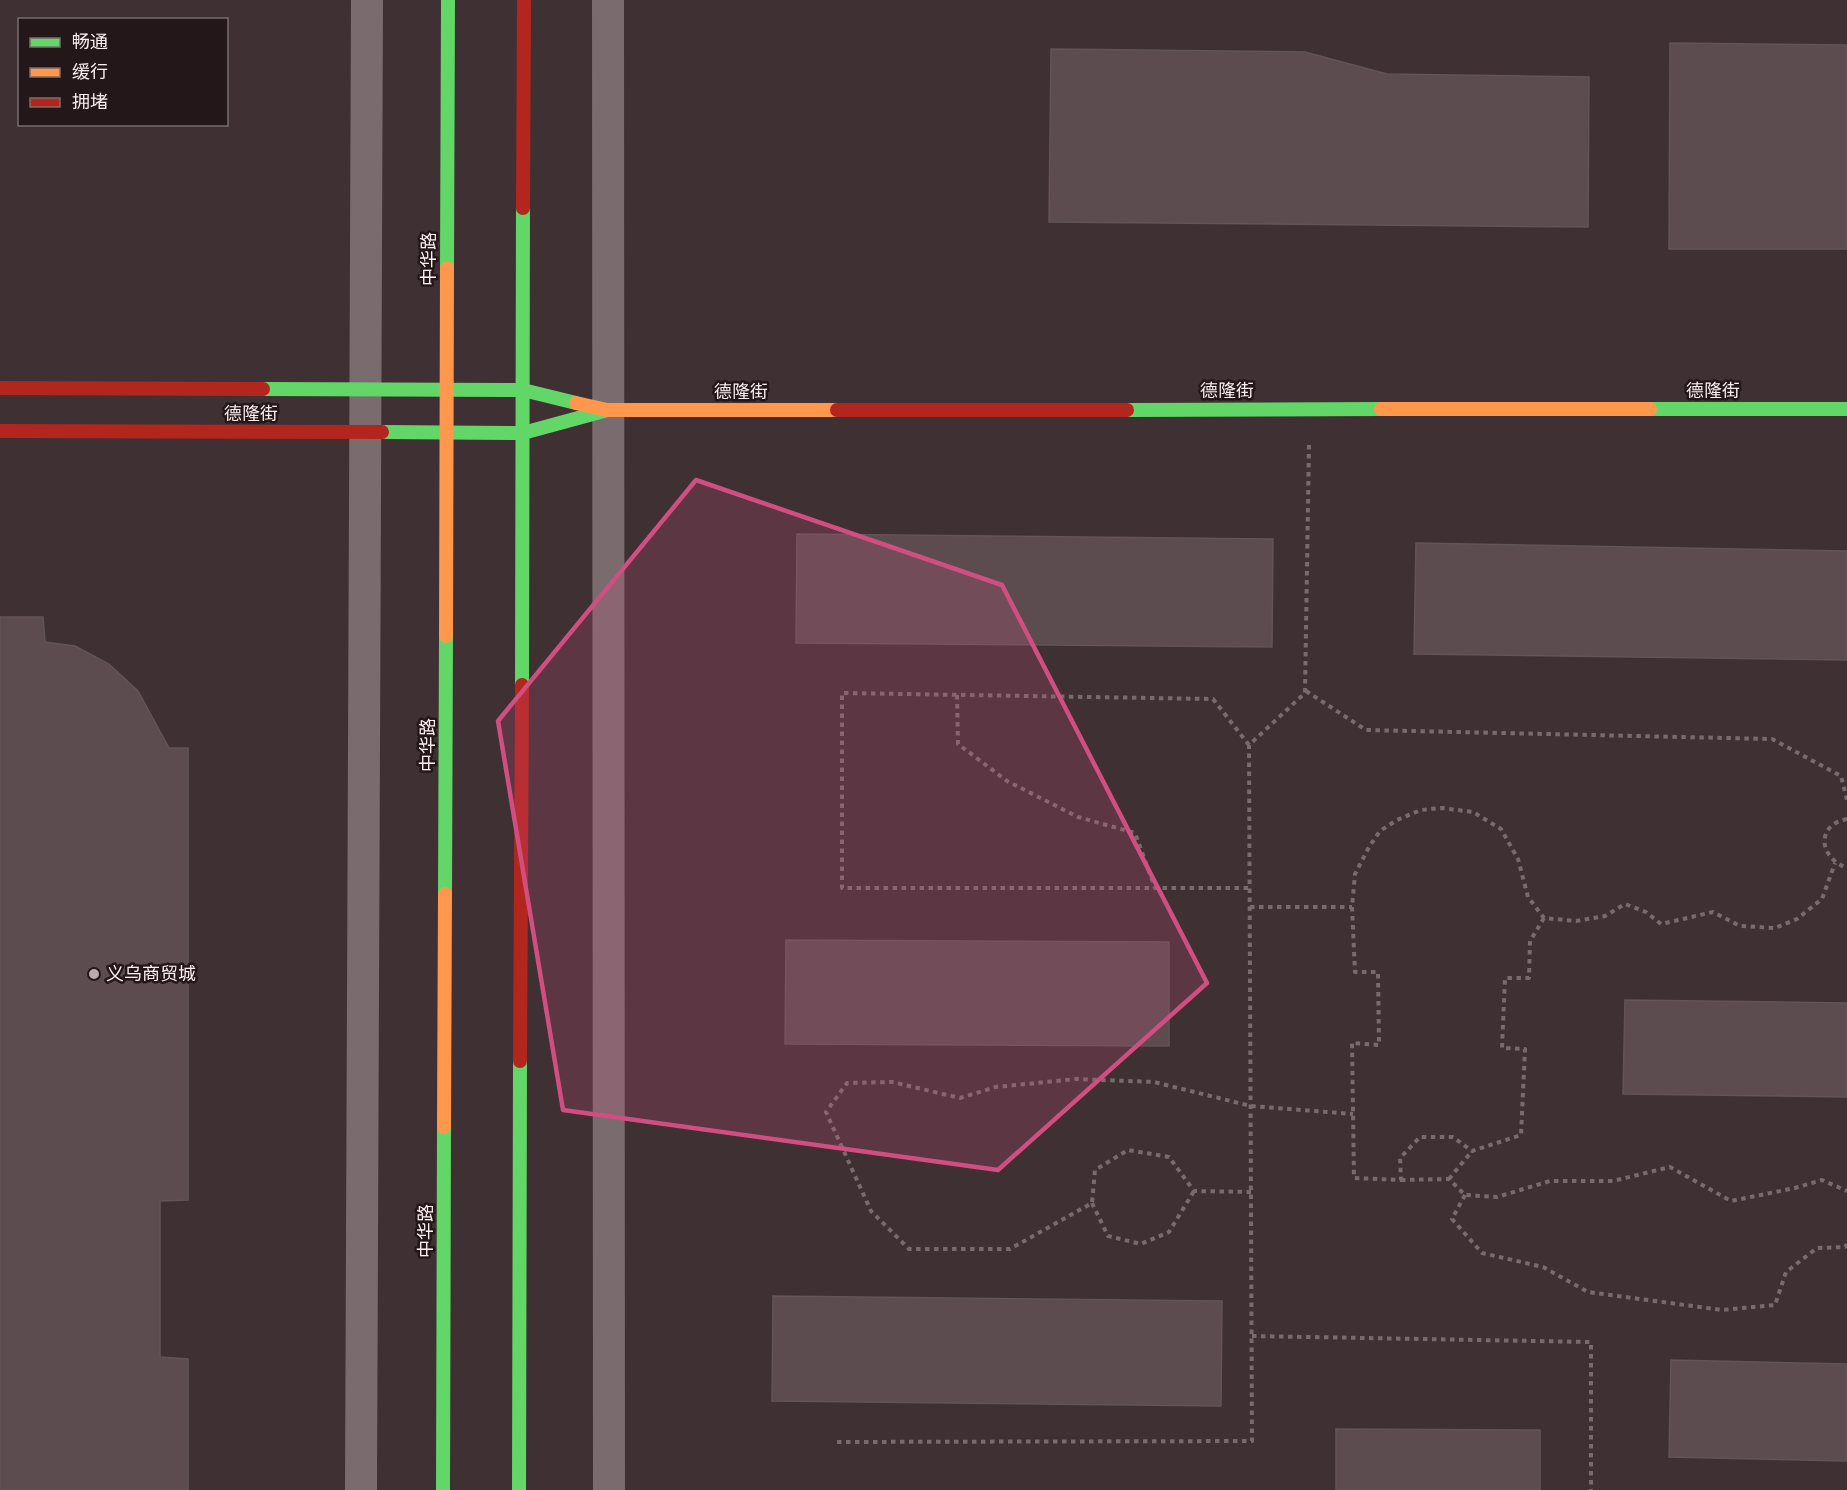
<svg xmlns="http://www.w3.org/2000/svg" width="1847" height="1490" font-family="Helvetica,'Noto Sans SC',sans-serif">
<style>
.building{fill:#5c4b4f;stroke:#615557;stroke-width:1.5}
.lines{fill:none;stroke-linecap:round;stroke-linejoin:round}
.path{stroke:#776b6d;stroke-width:4;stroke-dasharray:4.5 4.5;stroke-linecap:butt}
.street{stroke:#7a6b6e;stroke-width:32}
.fast{stroke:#63d668;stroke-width:14}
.slow{stroke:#ff974d;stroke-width:14}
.jam{stroke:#b3261e;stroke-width:14}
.marked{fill:#d14e80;fill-opacity:0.2;stroke:#d14e80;stroke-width:4.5;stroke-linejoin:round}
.poi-dot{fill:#baacae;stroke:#231719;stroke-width:2}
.labels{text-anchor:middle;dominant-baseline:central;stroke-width:5;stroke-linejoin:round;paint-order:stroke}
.street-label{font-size:18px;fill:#fdeef0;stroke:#231719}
.poi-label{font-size:18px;fill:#fdeef0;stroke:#231719;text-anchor:start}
</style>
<rect width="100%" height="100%" fill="#3f3033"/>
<g class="building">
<polygon points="1670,43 1847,45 1847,249 1669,249"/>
<polygon points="1051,49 1305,52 1387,74 1589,77 1588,227 1049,222"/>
<polygon points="797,534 1273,539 1272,647 796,643"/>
<polygon points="1416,543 1847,551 1847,660 1414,654"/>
<polygon points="0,617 43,617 45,642 75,646 109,664 138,691 169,748 188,748 188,1200 160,1201 160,1357 188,1359 188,1490 0,1490"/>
<polygon points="786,940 1169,942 1169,1046 785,1044"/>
<polygon points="1625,1000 1847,1003 1847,1097 1623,1094"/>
<polygon points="773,1296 1222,1301 1221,1406 772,1401"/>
<polygon points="1671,1360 1847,1364 1847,1461 1669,1457"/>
<polygon points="1336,1429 1540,1430 1540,1490 1336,1490"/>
</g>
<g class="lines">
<g class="path">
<polyline points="1306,691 1366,730 1772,739 1841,776 1847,800"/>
<polyline points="957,695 958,744 1007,781 1078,817 1135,833 1155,888"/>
<polyline points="1249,745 1213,699 842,693 842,888 1250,888"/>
<path d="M1847,819C1816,825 1818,857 1847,868"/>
<polyline points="1250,907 1352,907"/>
<polyline points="1544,918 1530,941 1529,978 1505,978 1502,1048 1525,1049 1521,1135 1472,1151 1453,1137 1420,1137 1400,1158 1401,1180 1354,1178 1352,1043 1379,1045 1378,972 1355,972 1352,907 1355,874 1369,847 1380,831 1397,820 1421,810 1442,808 1473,812 1501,829 1518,859 1528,897 1544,918 1576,921 1605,916 1625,904 1646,912 1661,924 1713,912 1740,926 1775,928 1797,919 1822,899 1835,863"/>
<polyline points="1449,1179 1472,1151"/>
<polyline points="1401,1180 1449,1179 1465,1195 1497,1197 1550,1181 1613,1181 1670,1167 1731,1201 1795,1188 1822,1180 1847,1191"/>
<polyline points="1251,1192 1194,1191 1169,1157 1128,1150 1095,1170 1092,1203 1010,1249 909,1249 871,1211 826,1112 847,1083 892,1082 960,1098 996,1087 1076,1079 1154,1082 1251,1106 1353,1114"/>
<polyline points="1465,1195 1452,1219 1482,1253 1543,1267 1588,1292 1722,1310 1775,1305 1786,1272 1817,1248 1845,1247 1847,1244"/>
<polyline points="1092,1203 1108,1236 1141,1244 1169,1232 1194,1191"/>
<polyline points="1252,1336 1591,1342 1591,1490"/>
<polyline points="837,1442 1252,1441 1249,745 1305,693 1309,442"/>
</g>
<g class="street">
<polyline points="608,0 609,1490"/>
<polyline points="361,1490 367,0"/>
</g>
<g class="fast">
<polyline points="447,268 448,0"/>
<polyline points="263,389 523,390 576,403"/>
<polyline points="1650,409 1847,409"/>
<polyline points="1127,410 1381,409"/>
<polyline points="382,432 523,433 604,411"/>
<polyline points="522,685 523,208"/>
<polyline points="445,894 446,636"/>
<polyline points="443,1490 444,1127"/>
<polyline points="519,1490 520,1061"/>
</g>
<g class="slow">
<polyline points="576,403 607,410 837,410"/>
<polyline points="1381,409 1650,409"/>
<polyline points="446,636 447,268"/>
<polyline points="444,1127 445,894"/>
</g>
<g class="jam">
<polyline points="523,208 524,0"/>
<polyline points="0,388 263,389"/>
<polyline points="837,410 1127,410"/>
<polyline points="0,431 382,432"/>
<polyline points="520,1061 522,685"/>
</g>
</g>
<path class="marked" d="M696,480L1002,585L1207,983L998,1170L563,1110L498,721Z"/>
<circle class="poi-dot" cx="94" cy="974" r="6"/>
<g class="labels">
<g class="street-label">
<text transform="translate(429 259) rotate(-90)">中华路</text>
<text x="1227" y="391">德隆街</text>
<text x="1713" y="391">德隆街</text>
<text x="741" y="392">德隆街</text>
<text x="251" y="414">德隆街</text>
<text transform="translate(428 745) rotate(-90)">中华路</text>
<text transform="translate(426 1231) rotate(-90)">中华路</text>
</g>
<g class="poi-label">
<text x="106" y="974">义乌商贸城</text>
</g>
</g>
<rect x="18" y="18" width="210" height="108" fill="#231719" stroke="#7a6d6f" stroke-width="1.5"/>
<rect x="30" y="38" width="30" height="9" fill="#63d668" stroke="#7a6d6f" stroke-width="1.5"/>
<text x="72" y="48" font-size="18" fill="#fdeef0">畅通</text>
<rect x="30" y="68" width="30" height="9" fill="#ff974d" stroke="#7a6d6f" stroke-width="1.5"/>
<text x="72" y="78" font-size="18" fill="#fdeef0">缓行</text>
<rect x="30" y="98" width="30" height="9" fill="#b3261e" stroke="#7a6d6f" stroke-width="1.5"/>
<text x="72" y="108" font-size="18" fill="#fdeef0">拥堵</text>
</svg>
